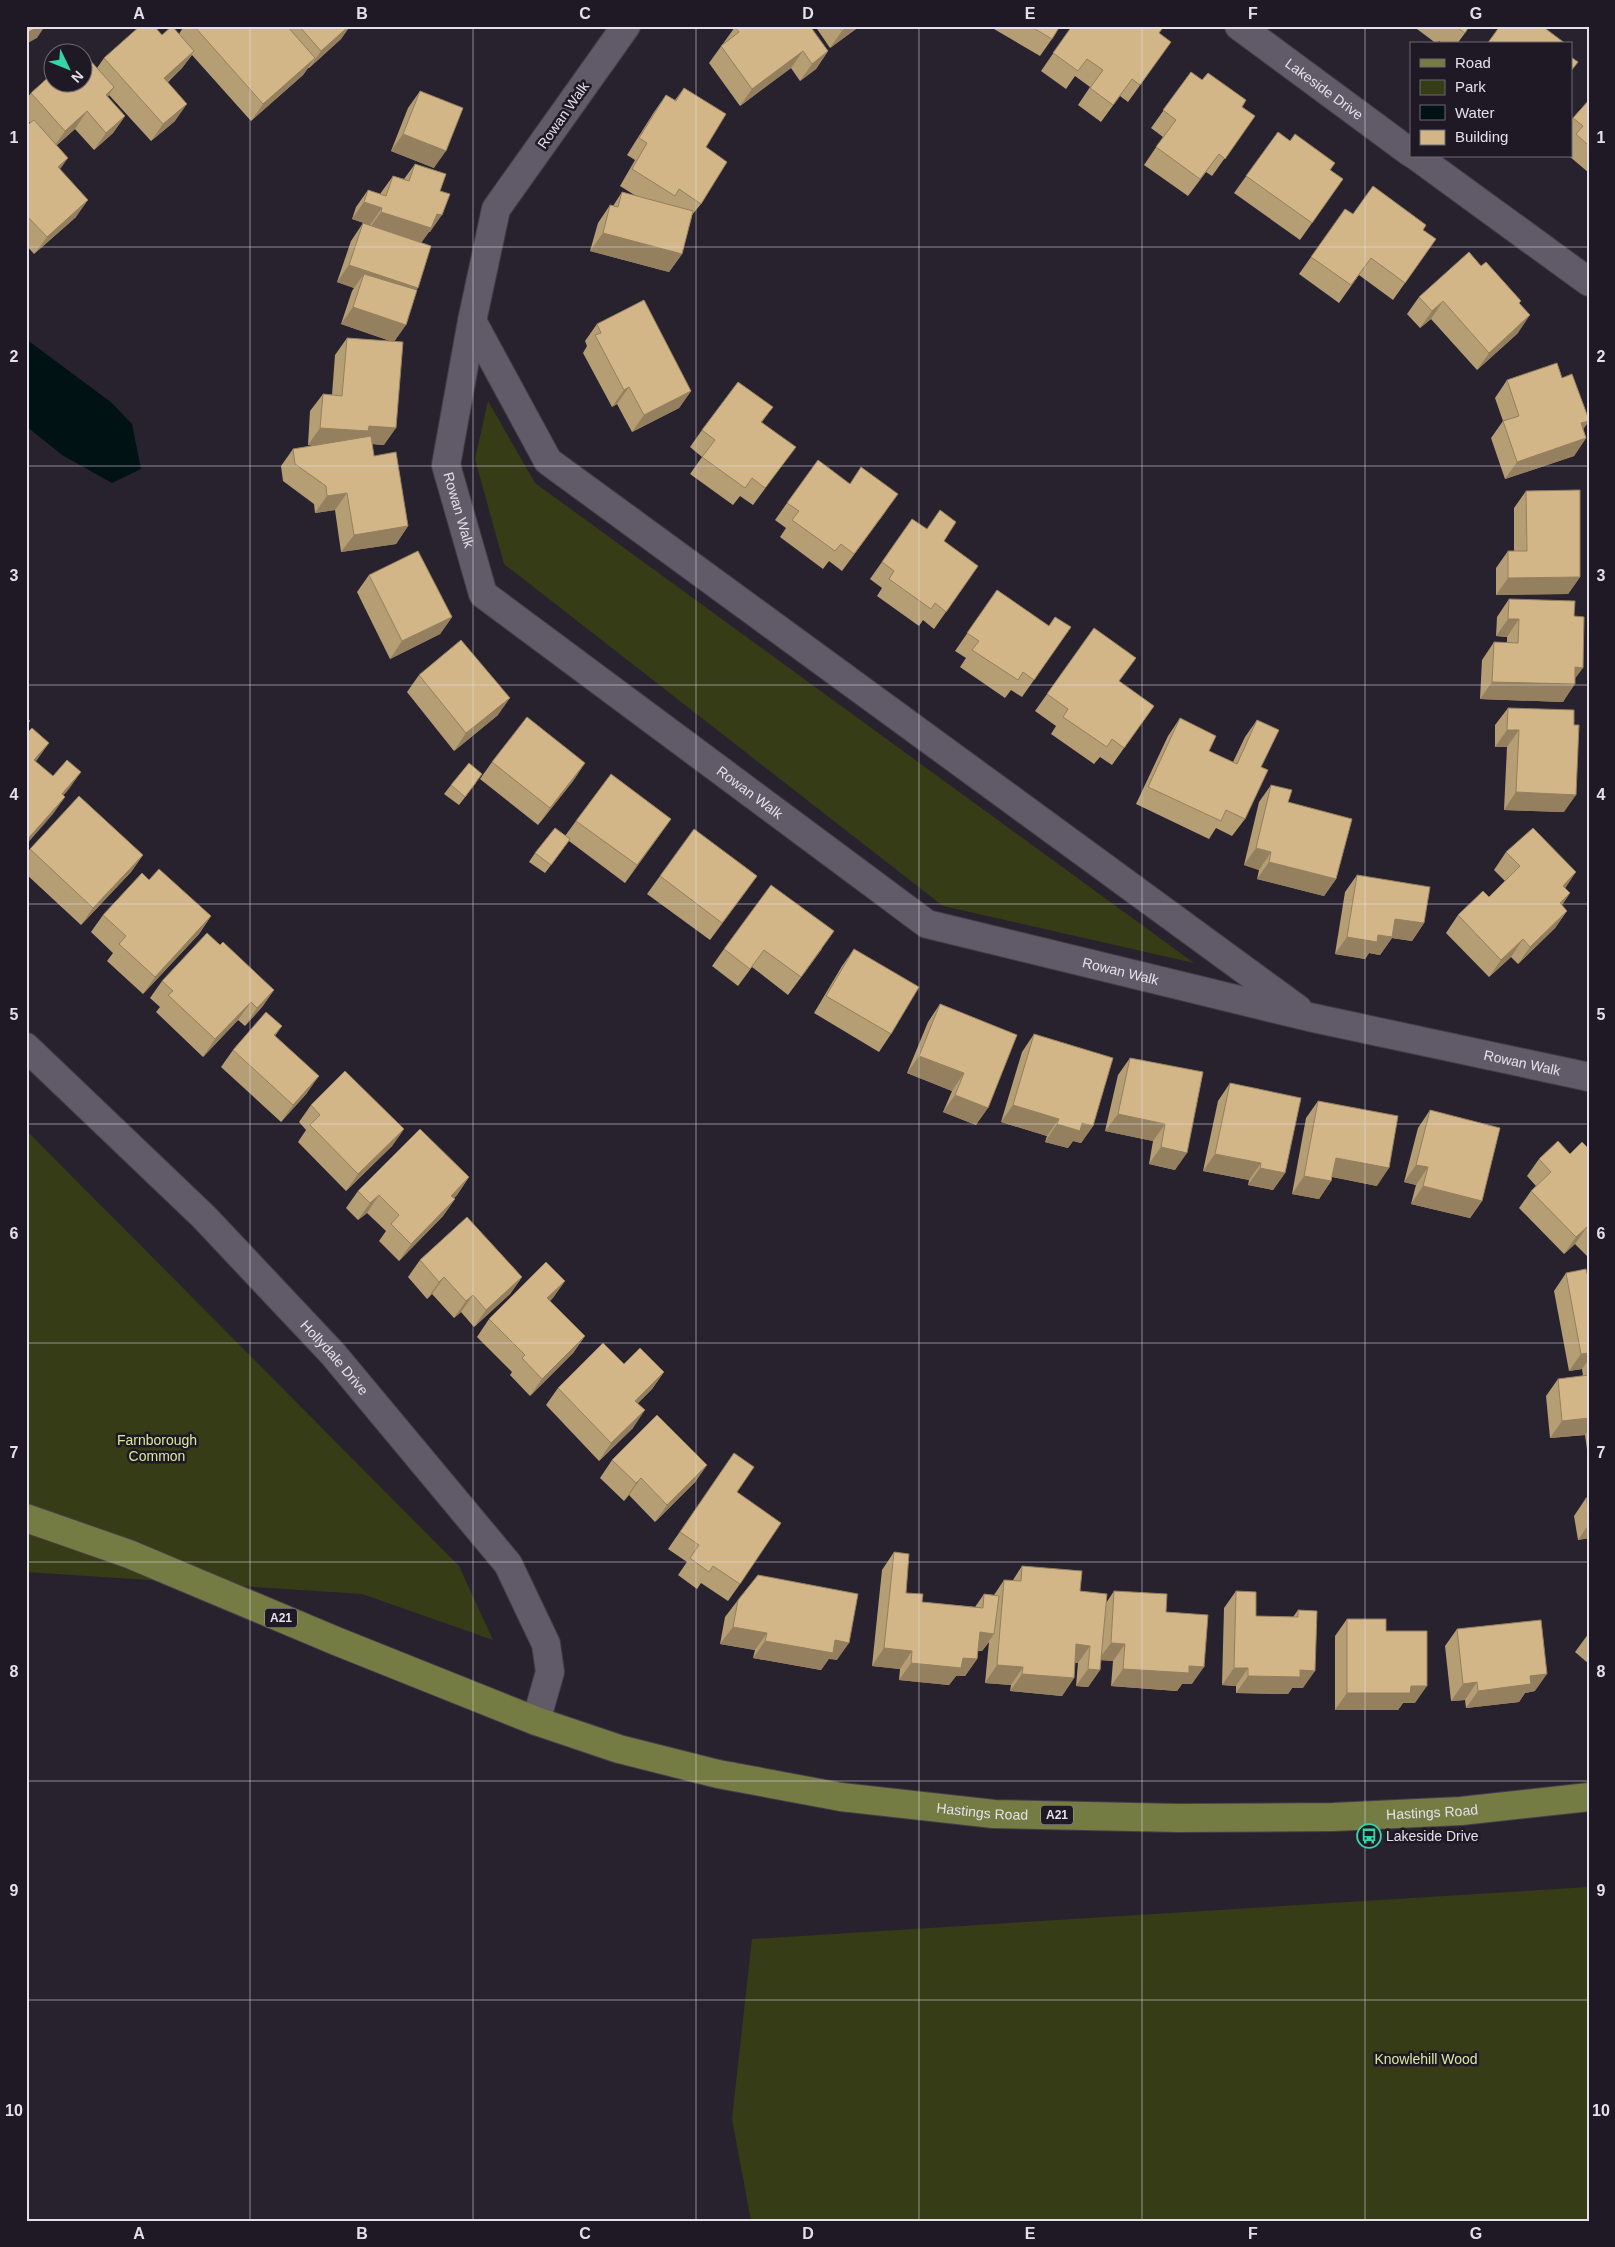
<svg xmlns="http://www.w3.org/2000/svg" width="1615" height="2247" font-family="Arial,sans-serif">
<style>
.green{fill:#363c16}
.water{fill:#001214}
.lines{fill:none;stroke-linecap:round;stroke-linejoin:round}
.minor-casing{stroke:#443e49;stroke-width:30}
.primary-casing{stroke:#443e49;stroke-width:30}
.minor{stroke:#615a69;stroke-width:28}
.primary{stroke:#747b43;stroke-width:28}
.wall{fill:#b59d74}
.shaded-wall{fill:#947f5e}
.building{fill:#d3b687;stroke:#947f5e}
.grid{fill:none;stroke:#e4e0e9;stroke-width:1;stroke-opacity:0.55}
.labels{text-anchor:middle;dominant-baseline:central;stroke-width:5;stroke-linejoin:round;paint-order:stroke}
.shield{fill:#1e1925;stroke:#a9a4ae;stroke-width:1}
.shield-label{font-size:12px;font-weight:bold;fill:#e4e0e9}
.street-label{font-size:14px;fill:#e4e0e9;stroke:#1e1925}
.park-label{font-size:14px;fill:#d9e89b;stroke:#1e1925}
.poi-label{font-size:14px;fill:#e4e0e9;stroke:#1e1925;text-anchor:start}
.neatline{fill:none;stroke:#e4e0e9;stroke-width:2}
.grid-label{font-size:16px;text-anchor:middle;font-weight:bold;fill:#e4e0e9}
</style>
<rect width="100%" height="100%" fill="#28222f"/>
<g class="green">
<polygon points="488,401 535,483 1194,963 943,906 504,564 475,459"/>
<polygon points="26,1130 459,1566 493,1640 362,1594 26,1572"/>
<polygon points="1589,1887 1589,2221 751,2221 732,2119 752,1939"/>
</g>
<polygon class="water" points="26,339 112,403 132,424 141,469 112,483 62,455 26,426"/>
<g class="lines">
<g class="minor-casing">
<g id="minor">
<path id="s1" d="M626,26L496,209L472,321L446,465L483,594L927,924L1309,1017L1589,1077"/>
<path id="s2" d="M1239,26L1411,153"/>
<polyline points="1416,156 1589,282"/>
<polyline points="472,321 548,461 1298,1009"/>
<path id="s3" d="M26,1047L204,1217L333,1354L508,1564L546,1644L550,1672L536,1721"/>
</g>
</g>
<g class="primary-casing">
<g id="primary">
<path id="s4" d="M26,1518L129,1554L336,1641L536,1721L619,1749L718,1774L841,1797L994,1814L1179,1818L1333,1817L1461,1811L1589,1797"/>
</g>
</g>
<use href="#minor" class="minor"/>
<use href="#primary" class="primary"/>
</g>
<g class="wall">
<polygon points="184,26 350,26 341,39 309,68 308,68 303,75 251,121 192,55 182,68 168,82 175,121 151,141 109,95 108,97 125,116 113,133 94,150 75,129 56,146 60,169 76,217 34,254 26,245 26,126 30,123 26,118 26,99 31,93 97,68 104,58 162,35 179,34"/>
<polygon points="815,26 860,26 830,48"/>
<polygon points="995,26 1060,26 1052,39 1040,56 994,29"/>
<polygon points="1072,26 1159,34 1171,42 1128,102 1120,96 1101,122 1078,105 1090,87 1075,76 1066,89 1041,71"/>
<polygon points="1413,26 1470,26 1457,44 1444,44 1439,41 1437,44"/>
<polygon points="735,27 828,51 816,69 800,81 791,68 740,106 709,63"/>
<polygon points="1191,72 1255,116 1212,176 1206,172 1188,196 1144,165 1163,137 1151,128"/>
<polygon points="684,88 706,147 701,204 692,215 682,254 669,272 590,251 598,223 610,205 613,206 622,192 636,196 620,186 635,160 627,155 654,112 666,95 675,100"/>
<polygon points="420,91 434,168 391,151 408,108"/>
<polygon points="1589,100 1589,173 1569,156 1571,156 1571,120"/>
<polygon points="1278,132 1343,179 1300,240 1234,193"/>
<polygon points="415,164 440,191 430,232 429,232 421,242 416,290 394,342 384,445 372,444 374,456 408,526 396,544 341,552 335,510 315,513 314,504 283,481 281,466 293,449 314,446 308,445 310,411 323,394 332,395 335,355 347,338 393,342 341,324 352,291 354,288 337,282 351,241 363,223 370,226 370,225 352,219 356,207 368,190 380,194 393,176 404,179"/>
<polygon points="1345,209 1353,214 1423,230 1436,239 1393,300 1359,275 1339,303 1299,274"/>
<polygon points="1481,266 1520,303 1518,333 1477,370 1431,319 1420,328 1407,314 1419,297"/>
<polygon points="597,324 691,391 679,408 632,432 617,404 612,407 583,353 587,346 585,341"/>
<polygon points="1562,378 1589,421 1583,429 1586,438 1574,456 1505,479 1491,438 1503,421 1495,398 1507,380"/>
<polygon points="773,407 762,422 783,464 753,505 740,496 733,505 690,474 702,457 690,447 702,430"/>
<polygon points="1526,491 1580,577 1568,594 1496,595 1496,568 1508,551 1514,551 1514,508"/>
<polygon points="787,503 886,511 842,571 829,561 823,569 780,537 786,528 775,520"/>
<polygon points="912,519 978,566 934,629 923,620 919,626 877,596 882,588 870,579"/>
<polygon points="369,575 452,617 440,634 390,659 357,592"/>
<polygon points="997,590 1049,626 1055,617 1071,627 1022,697 1011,690 1005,698 960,667 966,658 955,651"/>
<polygon points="1509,599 1574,616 1575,679 1563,702 1480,699 1482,660 1494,642 1507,643 1507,637 1496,636 1497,617"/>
<polygon points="1094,628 1119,681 1154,706 1112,765 1100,757 1094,764 1051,734 1056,726 1035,711"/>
<polygon points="419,675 498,715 454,751 407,692"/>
<polygon points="1508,708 1574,725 1564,812 1504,810 1507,747 1495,747 1495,725"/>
<polygon points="1180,718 1209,751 1233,762 1245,737 1257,720 1261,767 1245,819 1232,836 1216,828 1209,839 1136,804 1168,736"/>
<polygon points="492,762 585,763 573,781 538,825 480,779"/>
<polygon points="476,783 459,805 444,794 451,785"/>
<polygon points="1271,785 1288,802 1336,879 1324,896 1257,879 1259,870 1244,865 1259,802"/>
<polygon points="671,819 625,883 569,841 545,873 529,862 535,853 565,836 576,821"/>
<polygon points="30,849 143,855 131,872 81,925 26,874 26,854"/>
<polygon points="1506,852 1565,888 1570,893 1562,905 1567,911 1555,928 1518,964 1511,957 1489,977 1446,933 1458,915 1489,897 1505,881 1494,870"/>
<polygon points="1357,875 1424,923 1412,941 1392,938 1380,955 1369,953 1365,959 1335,954 1345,892"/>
<polygon points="660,876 757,876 710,940 647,894"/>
<polygon points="149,880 211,916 199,934 143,994 107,961 113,953 91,932 103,915"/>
<polygon points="220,945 274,990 262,1007 245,1026 238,1020 203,1057 156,1012 160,1007 150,998 162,981"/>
<polygon points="724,949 822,949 788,995 752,967 738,986 712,966"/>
<polygon points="854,949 891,1034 879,1052 814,1013 842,966"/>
<polygon points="940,1004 1017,1035 976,1125 943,1112 952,1091 907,1073 928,1022"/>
<polygon points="282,1026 275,1036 307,1093 281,1122 221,1067 233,1050"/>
<polygon points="1034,1034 1093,1126 1081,1143 1073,1141 1068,1148 1045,1142 1047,1136 1001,1122 1022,1052"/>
<polygon points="1130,1058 1203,1072 1175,1170 1149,1164 1153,1141 1105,1131 1118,1075"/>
<polygon points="1230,1083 1285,1173 1273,1190 1248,1185 1249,1180 1203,1171 1218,1101"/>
<polygon points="1318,1101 1377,1186 1332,1177 1331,1181 1319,1199 1292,1194 1306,1118"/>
<polygon points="311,1105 404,1129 392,1146 346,1191 298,1142 306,1130 299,1122"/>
<polygon points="1430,1110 1482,1201 1470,1218 1411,1204 1416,1185 1404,1182 1418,1128"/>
<polygon points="1589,1149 1589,1258 1575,1244 1564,1254 1519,1208 1531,1191 1536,1186 1527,1176 1539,1159 1570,1154"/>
<polygon points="469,1177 457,1195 454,1198 455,1199 443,1216 399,1261 379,1241 386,1231 367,1213 358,1220 346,1208 358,1191"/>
<polygon points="420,1260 522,1277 510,1294 474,1327 461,1312 454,1318 432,1294 427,1299 408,1277"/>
<polygon points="1566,1273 1589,1282 1589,1464 1585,1435 1550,1438 1546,1396 1558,1379 1583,1376 1582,1369 1569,1371 1554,1291"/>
<polygon points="565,1281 550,1301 585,1336 573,1353 530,1396 510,1375 512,1372 477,1337 489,1319"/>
<polygon points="624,1364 664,1372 652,1389 638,1403 633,1428 599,1461 546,1405 558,1388"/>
<polygon points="734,1453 737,1492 740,1584 728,1601 701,1583 697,1589 678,1575 687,1562 668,1549"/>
<polygon points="612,1460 707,1465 695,1482 655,1522 629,1495 624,1501 600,1478"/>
<polygon points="1586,1498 1589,1498 1589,1538 1578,1540 1574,1516"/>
<polygon points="894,1552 906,1593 922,1602 975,1607 984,1594 994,1595 1004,1580 1013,1580 1022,1566 1106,1603 1114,1591 1166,1612 1192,1684 1182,1684 1177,1691 1111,1686 1113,1661 1101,1660 1100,1670 1088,1687 1076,1686 1078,1663 1075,1663 1074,1678 1062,1696 1010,1691 1011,1685 985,1683 989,1642 982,1651 978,1651 977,1659 965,1676 956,1676 949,1685 899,1680 900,1669 872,1666 882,1570"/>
<polygon points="1236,1591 1256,1616 1293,1617 1298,1610 1303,1688 1292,1688 1288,1694 1236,1693 1236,1686 1222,1685 1224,1608"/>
<polygon points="738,1600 837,1660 829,1658 821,1670 753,1658 755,1650 720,1644 725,1617"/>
<polygon points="1347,1619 1386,1631 1415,1703 1403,1703 1398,1710 1335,1710 1335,1636"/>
<polygon points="1457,1629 1535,1691 1525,1693 1519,1702 1466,1708 1465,1700 1451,1701 1445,1646"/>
<polygon points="1589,1633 1589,1664 1575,1652"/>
</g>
<g class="shaded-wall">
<polygon points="39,26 45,26 37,38 26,44 26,34"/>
<polygon points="349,26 350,26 341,39 309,68 321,51"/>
<polygon points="848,26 860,26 830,48 842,31"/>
<polygon points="194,51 182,68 152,95 164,78"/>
<polygon points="803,51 791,68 740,106 752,89"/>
<polygon points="828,51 816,69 800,81 812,64"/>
<polygon points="315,58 303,75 251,121 263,104"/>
<polygon points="114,87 102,105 106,95"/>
<polygon points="187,104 175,121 151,141 163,124"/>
<polygon points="87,111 75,129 53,148 65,131"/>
<polygon points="125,116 113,133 94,150 106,133"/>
<polygon points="403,134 446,151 434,168 391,151"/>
<polygon points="1219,154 1206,172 1188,196 1200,179"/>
<polygon points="68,158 56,175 58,167"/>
<polygon points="88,200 76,217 34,254 47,237"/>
<polygon points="364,202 382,208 370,225 352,219"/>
<polygon points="381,212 437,214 442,215 430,232 429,232 419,246 369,229"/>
<polygon points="603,233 682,254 669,272 590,251"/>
<polygon points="349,265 418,288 406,305 364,274 354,288 337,282"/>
<polygon points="1443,301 1431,319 1420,328 1432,311"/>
<polygon points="353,307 406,325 394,342 341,324"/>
<polygon points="1530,315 1518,333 1477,370 1489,353"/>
<polygon points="629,387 617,404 612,407 624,390"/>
<polygon points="691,391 679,408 632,432 644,415"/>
<polygon points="1589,421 1577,438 1581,423"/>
<polygon points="369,426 396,428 384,445 360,443 356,448 308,445 320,428"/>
<polygon points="1586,438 1574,456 1505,479 1517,462"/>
<polygon points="347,493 335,510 315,513 327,496"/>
<polygon points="898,494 886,511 842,571 854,554"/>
<polygon points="408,526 396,544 341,552 354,535"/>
<polygon points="1580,577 1568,594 1496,595 1508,578"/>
<polygon points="452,617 440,634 390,659 402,641"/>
<polygon points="1508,619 1519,619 1507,637 1496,636"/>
<polygon points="1575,667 1583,668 1571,684 1575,684 1563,702 1480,699 1492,682"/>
<polygon points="510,698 498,715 454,751 466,733"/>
<polygon points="1507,730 1519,730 1507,747 1495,747"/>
<polygon points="49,743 37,760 26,772 34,760"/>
<polygon points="585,763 573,781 538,825 550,808"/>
<polygon points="81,772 69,789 50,811 62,794"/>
<polygon points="1516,792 1576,795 1564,812 1504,810"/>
<polygon points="65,797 53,814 26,845 26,841"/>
<polygon points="671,819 659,836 625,883 637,865"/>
<polygon points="1256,848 1271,852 1259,870 1244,865"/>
<polygon points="143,855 131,872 81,925 93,908"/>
<polygon points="1269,862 1336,879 1324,896 1257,879"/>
<polygon points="1576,872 1564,890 1563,886"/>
<polygon points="757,876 745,893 710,940 722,923"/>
<polygon points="1570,893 1558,910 1560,903"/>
<polygon points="1567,911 1555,928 1518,964 1530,947"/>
<polygon points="211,916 199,934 143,994 155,977"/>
<polygon points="1395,919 1424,923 1412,941 1392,938 1380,955 1369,953 1365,959 1335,954 1347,937 1378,935"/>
<polygon points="1523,939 1511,957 1489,977 1501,960"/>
<polygon points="274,990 262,1007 245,1026 257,1008"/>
<polygon points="251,1002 238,1020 203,1057 215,1039"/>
<polygon points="919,1056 964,1073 952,1091 907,1073"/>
<polygon points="319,1076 307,1093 281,1122 293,1105"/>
<polygon points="955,1095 988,1108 976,1125 943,1112"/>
<polygon points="1013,1105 1059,1119 1047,1136 1001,1122"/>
<polygon points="1118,1114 1165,1124 1153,1141 1105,1131"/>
<polygon points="1082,1123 1093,1126 1081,1143 1073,1141 1068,1148 1045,1142 1057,1124"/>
<polygon points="404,1129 392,1146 346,1191 358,1174"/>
<polygon points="1161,1147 1187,1153 1175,1170 1149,1164"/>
<polygon points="1215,1154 1261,1163 1249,1180 1203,1171"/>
<polygon points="1336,1158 1389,1168 1377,1186 1324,1175"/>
<polygon points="1416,1165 1428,1167 1416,1185 1404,1182"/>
<polygon points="1260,1168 1285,1173 1273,1190 1248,1185"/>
<polygon points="1304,1176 1331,1181 1319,1199 1292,1194"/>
<polygon points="469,1177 457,1195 439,1213 451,1196"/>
<polygon points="1423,1186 1482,1201 1470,1218 1411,1204"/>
<polygon points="379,1195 367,1213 358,1220 370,1203"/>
<polygon points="455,1199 443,1216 399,1261 411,1244"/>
<polygon points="1587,1227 1575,1244 1564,1254 1576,1237"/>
<polygon points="444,1277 432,1294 427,1299 439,1282"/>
<polygon points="522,1277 510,1294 474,1327 486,1310"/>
<polygon points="565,1281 553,1298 535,1316 547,1298"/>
<polygon points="473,1295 461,1312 454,1318 466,1301"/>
<polygon points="585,1336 573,1353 530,1396 542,1379"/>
<polygon points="1589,1353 1589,1359 1582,1369 1569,1371 1581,1354"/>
<polygon points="664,1372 652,1389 623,1418 635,1401"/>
<polygon points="645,1410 633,1428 599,1461 611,1443"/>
<polygon points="1589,1418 1589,1430 1585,1435 1550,1438 1562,1421"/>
<polygon points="707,1465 695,1482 655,1522 667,1505"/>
<polygon points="641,1478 629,1495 624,1501 636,1483"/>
<polygon points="1589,1524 1589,1538 1578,1540"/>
<polygon points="733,1627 767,1633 755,1650 720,1644"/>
<polygon points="980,1632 994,1634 982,1651 968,1650"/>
<polygon points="835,1640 849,1643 837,1660 829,1659 821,1670 753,1658 765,1641"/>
<polygon points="1111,1643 1125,1644 1113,1661 1098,1660"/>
<polygon points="1076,1644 1090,1646 1078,1663 1064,1662"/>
<polygon points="884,1648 912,1651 900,1669 872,1666"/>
<polygon points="963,1658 977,1659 965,1676 956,1676 949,1685 899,1680 911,1663"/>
<polygon points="997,1665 1023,1667 1011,1685 985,1683"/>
<polygon points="1189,1666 1204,1667 1192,1684 1182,1684 1177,1691 1111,1686 1123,1669"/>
<polygon points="1234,1668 1248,1668 1236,1686 1222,1685"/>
<polygon points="1088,1669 1100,1670 1088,1687 1076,1686"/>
<polygon points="1300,1670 1315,1671 1303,1688 1292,1688 1288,1694 1236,1693 1248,1676"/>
<polygon points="1022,1674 1074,1678 1062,1696 1010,1691"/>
<polygon points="1547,1674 1535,1691 1525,1693 1519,1702 1466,1708 1478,1691 1530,1676"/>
<polygon points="1477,1682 1465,1700 1451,1701 1463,1684"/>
<polygon points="1411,1686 1427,1686 1415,1703 1403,1703 1398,1710 1335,1710 1347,1693"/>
</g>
<g class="building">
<polygon points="26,26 39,26 26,34"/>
<polygon points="140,26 154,26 162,35 172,26 194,51 164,78 187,104 163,124 104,58"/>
<polygon points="194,26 287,26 315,58 263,104"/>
<polygon points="299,26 349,26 321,51"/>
<polygon points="736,26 810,26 828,51 812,64 803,51 752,89 721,46 739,32 735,27"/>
<polygon points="839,26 848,26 842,31"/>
<polygon points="1030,26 1060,26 1052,39"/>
<polygon points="1072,26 1164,26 1159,33 1171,42 1140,85 1132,79 1113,105 1090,88 1103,70 1087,59 1078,71 1053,53"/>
<polygon points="1455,26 1469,26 1465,33"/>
<polygon points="1500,26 1542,26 1566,44 1487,44"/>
<polygon points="80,49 114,87 106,95 125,116 106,133 87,111 65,131 31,93 52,74 52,82 82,82 82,52 76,52"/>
<polygon points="1571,57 1578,62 1571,71"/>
<polygon points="1191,72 1202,80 1208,73 1246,100 1242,107 1255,116 1225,159 1219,154 1200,179 1156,147 1176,120 1163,110"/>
<polygon points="684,88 726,114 706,147 727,162 701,204 679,189 675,196 632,169 647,143 639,138 666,95 676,101"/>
<polygon points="420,91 463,108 446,151 403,134"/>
<polygon points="1589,100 1589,146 1576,134 1583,126 1573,118"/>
<polygon points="34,120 68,158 58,167 88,200 47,237 26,215 26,126"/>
<polygon points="1278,132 1290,141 1295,134 1335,163 1330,170 1343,179 1312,223 1246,176"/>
<polygon points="415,164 446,174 440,191 450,194 442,215 437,214 431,228 381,212 382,208 364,202 368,190 386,196 393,176 409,181"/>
<polygon points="1373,186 1426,225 1423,230 1436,239 1405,283 1371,258 1351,285 1311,257 1345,209 1353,214"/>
<polygon points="622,192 693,211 682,254 603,233 610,205 618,207"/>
<polygon points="363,223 431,246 418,288 349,265"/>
<polygon points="1469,252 1481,266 1486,262 1521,301 1519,303 1530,315 1489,353 1443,301 1432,311 1419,297"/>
<polygon points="364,274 417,290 406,325 353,307"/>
<polygon points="644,300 691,391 644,415 629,387 624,390 595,335 601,333 597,324"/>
<polygon points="347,338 403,342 396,428 369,426 368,431 320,428 323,394 342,396"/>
<polygon points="1557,363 1562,378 1572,374 1589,420 1589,421 1581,423 1586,438 1517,462 1503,421 1519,416 1507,380"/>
<polygon points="738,382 773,407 761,422 796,447 765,488 752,478 745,488 702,457 715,440 702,430"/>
<polygon points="371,436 374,456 396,452 408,526 354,535 347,493 327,496 326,486 295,464 293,449"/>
<polygon points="818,460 850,484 861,467 898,494 854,554 841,544 835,551 792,520 799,511 787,503"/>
<polygon points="1580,490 1580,577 1508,578 1508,551 1527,551 1526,491"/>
<polygon points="940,510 956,522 944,541 978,566 946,612 935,603 931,609 889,579 894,571 882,562 912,519 927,529"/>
<polygon points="418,551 452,617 402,641 369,575"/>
<polygon points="997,590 1049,626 1055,617 1071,627 1034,680 1023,672 1018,680 972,650 979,641 967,633"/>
<polygon points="1509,599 1575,601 1574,616 1584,617 1583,668 1575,667 1575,684 1492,682 1494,642 1518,643 1519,619 1508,619"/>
<polygon points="1094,628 1136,658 1119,681 1154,706 1124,748 1112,739 1107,747 1063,717 1068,709 1047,694"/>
<polygon points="461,640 510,698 466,733 419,675"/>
<polygon points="1508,708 1574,710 1574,725 1579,725 1576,795 1516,792 1519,730 1507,730"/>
<polygon points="527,717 585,763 550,808 492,762"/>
<polygon points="26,718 30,721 26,725"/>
<polygon points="1180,718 1216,736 1209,751 1237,764 1257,720 1279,730 1261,767 1268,770 1245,819 1226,810 1221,821 1148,787"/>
<polygon points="32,728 49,743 34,760 53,776 67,760 81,772 62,794 65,797 26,841 26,734"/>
<polygon points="469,763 482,774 465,797 451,785"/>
<polygon points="611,774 671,819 637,865 576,821"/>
<polygon points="1271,785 1292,790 1288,802 1352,819 1336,879 1269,862 1271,852 1256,848"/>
<polygon points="79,796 143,855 93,908 30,849"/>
<polygon points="555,828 570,839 551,865 535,853"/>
<polygon points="1533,828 1576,872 1563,886 1570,893 1560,903 1567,911 1530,947 1523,939 1501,960 1458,915 1483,891 1489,897 1520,866 1506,852"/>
<polygon points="694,829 757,876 722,923 660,876"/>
<polygon points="159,869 211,916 155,977 119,944 126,936 103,915 142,873 149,880"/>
<polygon points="1357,875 1430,887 1424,923 1395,919 1392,937 1378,935 1377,942 1347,937"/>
<polygon points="771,885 834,931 801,977 764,950 750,969 724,949"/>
<polygon points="207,933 220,945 223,942 274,990 257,1008 251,1002 215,1039 168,995 173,991 162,981"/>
<polygon points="854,949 919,987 891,1034 826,996"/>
<polygon points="940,1004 1017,1035 988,1108 955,1095 964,1073 919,1056"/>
<polygon points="266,1012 282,1026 274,1035 319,1076 293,1105 233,1050"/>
<polygon points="1034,1034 1113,1058 1093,1126 1082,1123 1080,1131 1057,1124 1059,1119 1013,1105"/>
<polygon points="1130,1058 1203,1072 1187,1153 1161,1147 1165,1124 1118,1114"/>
<polygon points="345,1071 404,1129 358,1174 310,1125 320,1115 311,1105"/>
<polygon points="1230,1083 1301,1098 1285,1173 1260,1168 1261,1163 1215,1154"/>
<polygon points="1318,1101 1398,1116 1389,1168 1336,1158 1331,1181 1304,1176"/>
<polygon points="1430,1110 1500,1128 1482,1201 1423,1186 1428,1167 1416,1165"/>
<polygon points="420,1129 469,1177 451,1196 455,1199 411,1244 391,1224 399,1215 379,1195 370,1203 358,1191"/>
<polygon points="1558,1141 1570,1154 1582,1142 1589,1149 1589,1229 1587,1227 1576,1237 1531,1191 1551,1172 1539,1159"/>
<polygon points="467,1217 522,1277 486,1310 473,1295 466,1301 444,1277 439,1282 420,1260"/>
<polygon points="546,1262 565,1281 547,1298 585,1336 542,1379 522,1358 525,1355 489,1319"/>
<polygon points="1586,1269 1589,1282 1589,1353 1581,1354 1566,1273"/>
<polygon points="603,1343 624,1364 640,1348 664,1372 635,1401 645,1410 611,1443 558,1388"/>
<polygon points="1589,1375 1589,1418 1562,1421 1558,1379"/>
<polygon points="657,1415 707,1465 667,1505 641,1478 636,1483 612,1460"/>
<polygon points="734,1453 754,1467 737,1492 781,1523 740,1584 713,1566 709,1572 690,1558 699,1545 680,1532"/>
<polygon points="1586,1498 1589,1498 1589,1514"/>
<polygon points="894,1552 909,1554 906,1593 923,1594 922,1602 983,1608 984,1594 999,1596 994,1634 980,1632 977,1659 963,1658 961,1668 911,1663 912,1651 884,1648"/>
<polygon points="1022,1566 1082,1571 1080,1591 1107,1594 1100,1670 1088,1669 1090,1646 1076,1644 1074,1678 1022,1674 1023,1667 997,1665 1004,1580 1021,1581"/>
<polygon points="758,1575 858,1594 849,1643 835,1640 833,1653 765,1641 767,1633 733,1627 738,1600"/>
<polygon points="1114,1591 1167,1594 1166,1612 1208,1615 1204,1667 1189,1666 1189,1673 1123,1669 1125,1644 1111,1643"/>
<polygon points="1236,1591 1256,1592 1256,1616 1298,1617 1298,1610 1317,1611 1315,1671 1300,1670 1300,1677 1248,1676 1248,1668 1234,1668"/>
<polygon points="1347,1619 1386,1619 1386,1631 1427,1631 1427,1686 1411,1686 1410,1693 1347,1693"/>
<polygon points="1541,1620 1547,1674 1530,1676 1531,1684 1508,1687 1478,1691 1477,1682 1463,1684 1457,1629"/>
</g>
<path class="grid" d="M250,26V2221M473,26V2221M696,26V2221M919,26V2221M1142,26V2221M1365,26V2221M26,247H1589M26,466H1589M26,685H1589M26,904H1589M26,1124H1589M26,1343H1589M26,1562H1589M26,1781H1589M26,2000H1589"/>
<defs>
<g id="bus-ring" transform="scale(1.25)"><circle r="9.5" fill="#1e1925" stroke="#39d4a5" stroke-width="1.5"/><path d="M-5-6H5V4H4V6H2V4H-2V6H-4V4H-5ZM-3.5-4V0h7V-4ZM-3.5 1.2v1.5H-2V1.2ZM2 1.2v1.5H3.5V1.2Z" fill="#39d4a5"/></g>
</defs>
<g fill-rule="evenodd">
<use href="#bus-ring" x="1369" y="1836"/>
</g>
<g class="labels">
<g class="shield">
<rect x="265" y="1608.5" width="32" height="19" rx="4"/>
<rect x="1041" y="1805.5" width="32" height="19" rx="4"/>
</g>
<g class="shield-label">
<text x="281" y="1618">A21</text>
<text x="1057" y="1815">A21</text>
</g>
<g class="street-label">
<text stroke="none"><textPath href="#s2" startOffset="106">Lakeside Drive</textPath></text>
<text transform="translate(563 115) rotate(-55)">Rowan Walk</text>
<text stroke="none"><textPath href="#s1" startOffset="532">Rowan Walk</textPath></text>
<text stroke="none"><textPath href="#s1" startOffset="952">Rowan Walk</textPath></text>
<text stroke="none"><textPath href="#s1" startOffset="1372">Rowan Walk</textPath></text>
<text stroke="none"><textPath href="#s1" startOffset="1784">Rowan Walk</textPath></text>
<text stroke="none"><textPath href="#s3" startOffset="438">Hollydale Drive</textPath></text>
<text stroke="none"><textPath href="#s4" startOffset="1006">Hastings Road</textPath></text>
<text stroke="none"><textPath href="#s4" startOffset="1456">Hastings Road</textPath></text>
</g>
<g class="park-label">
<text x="157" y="1440">Farnborough<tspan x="157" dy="16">Common</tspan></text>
<text x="1426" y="2059">Knowlehill Wood</text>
</g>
<g class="poi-label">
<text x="1386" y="1836">Lakeside Drive</text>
</g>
</g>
<rect width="1615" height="2247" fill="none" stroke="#1e1925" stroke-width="55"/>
<rect x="1410" y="42" width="162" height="115" fill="#1e1925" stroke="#6d6973"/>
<rect x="1420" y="59" width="25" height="8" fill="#747b43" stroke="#6d6973"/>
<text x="1455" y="68" font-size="15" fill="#e4e0e9">Road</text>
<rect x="1420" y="80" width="25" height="15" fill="#363c16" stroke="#6d6973"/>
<text x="1455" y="92" font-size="15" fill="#e4e0e9">Park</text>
<rect x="1420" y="105" width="25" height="15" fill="#001214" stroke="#6d6973"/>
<text x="1455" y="118" font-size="15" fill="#e4e0e9">Water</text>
<rect x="1420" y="130" width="25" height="15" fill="#d3b687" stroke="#6d6973"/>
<text x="1455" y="142" font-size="15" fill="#e4e0e9">Building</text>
<g transform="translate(68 68) rotate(133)"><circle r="24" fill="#1e1925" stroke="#6d6973"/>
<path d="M0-4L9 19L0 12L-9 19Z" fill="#39d4a5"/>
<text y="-8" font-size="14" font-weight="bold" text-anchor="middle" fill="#e4e0e9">N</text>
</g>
<rect x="28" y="28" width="1560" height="2192" class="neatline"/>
<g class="grid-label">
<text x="139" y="19">A</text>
<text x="362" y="19">B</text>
<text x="585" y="19">C</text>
<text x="808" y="19">D</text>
<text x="1030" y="19">E</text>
<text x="1253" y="19">F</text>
<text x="1476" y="19">G</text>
<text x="14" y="143">1</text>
<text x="1601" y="143">1</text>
<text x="14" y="362">2</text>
<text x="1601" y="362">2</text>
<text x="14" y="581">3</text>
<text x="1601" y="581">3</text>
<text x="14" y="800">4</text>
<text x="1601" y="800">4</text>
<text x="14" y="1020">5</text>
<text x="1601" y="1020">5</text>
<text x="14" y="1239">6</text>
<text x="1601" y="1239">6</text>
<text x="14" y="1458">7</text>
<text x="1601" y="1458">7</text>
<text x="14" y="1677">8</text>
<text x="1601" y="1677">8</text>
<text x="14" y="1896">9</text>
<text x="1601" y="1896">9</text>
<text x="14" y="2116">10</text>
<text x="1601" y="2116">10</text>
<text x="139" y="2239">A</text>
<text x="362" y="2239">B</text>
<text x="585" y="2239">C</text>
<text x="808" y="2239">D</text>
<text x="1030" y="2239">E</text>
<text x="1253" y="2239">F</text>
<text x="1476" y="2239">G</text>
</g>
</svg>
